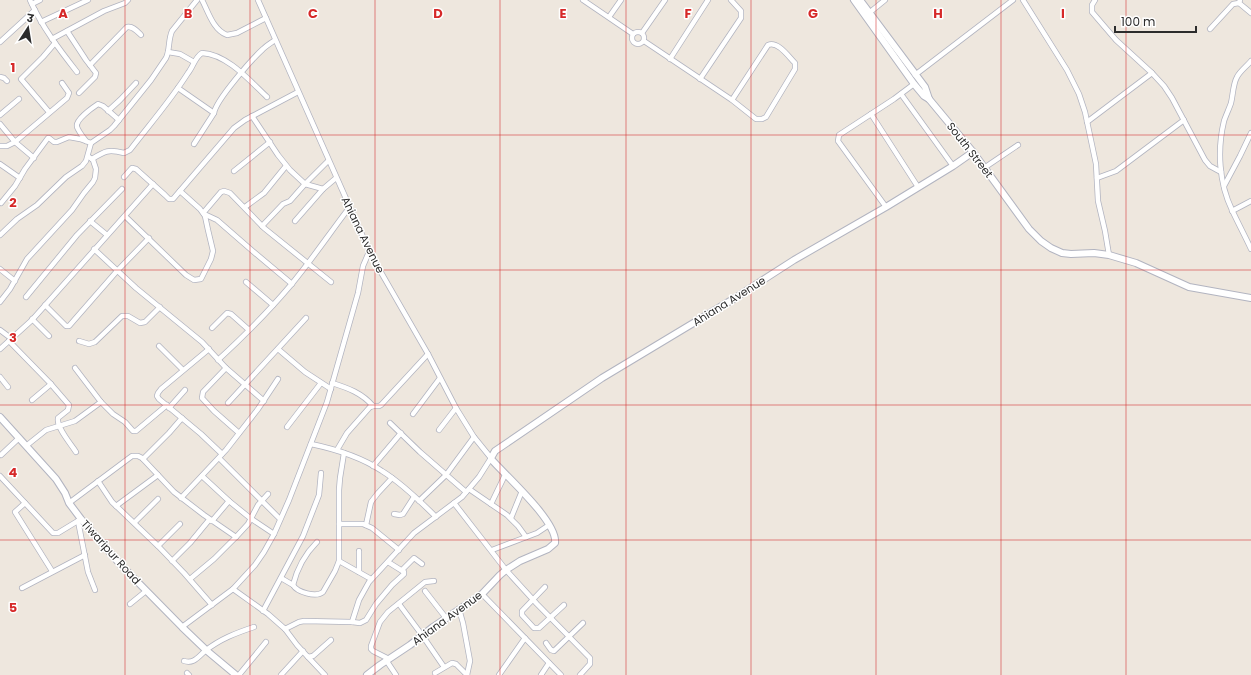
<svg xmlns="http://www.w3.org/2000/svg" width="1251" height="675" font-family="Poppins,'Noto Sans Devanagari',sans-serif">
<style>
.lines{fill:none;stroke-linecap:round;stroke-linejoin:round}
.street-casing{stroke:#b2b4c0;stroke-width:6}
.secondary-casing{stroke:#b2b4c0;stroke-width:8}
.street{stroke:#fff;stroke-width:4.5}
.secondary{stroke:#fff;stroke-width:6}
.grid{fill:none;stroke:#d62828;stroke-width:1;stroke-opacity:0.55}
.labels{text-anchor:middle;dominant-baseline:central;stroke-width:3;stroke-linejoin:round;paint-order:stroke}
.street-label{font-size:11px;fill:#2c2c2c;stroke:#fff}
.grid-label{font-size:13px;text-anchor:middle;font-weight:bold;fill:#d62828;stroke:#fff;stroke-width:3;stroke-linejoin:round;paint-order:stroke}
</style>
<rect width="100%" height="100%" fill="#eee7de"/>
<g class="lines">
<g class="street-casing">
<g id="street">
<path d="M30,0C42,27 59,49 77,72"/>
<path d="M202,0C208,11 213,30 227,35L237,33L266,18"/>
<polyline points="583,0 633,34"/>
<polyline points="1023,0 1067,70 1079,94 1085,112 1096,164 1098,201 1105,231 1109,255"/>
<polyline points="1095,0 1092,5 1092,12 1116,40 1152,73 1164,86 1172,98 1205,160 1210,166 1221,172"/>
<polyline points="1240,0 1239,3 1251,13"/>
<polyline points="32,4 40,0"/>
<polyline points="869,13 885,0"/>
<polyline points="609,17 621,0"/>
<polyline points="41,22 88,0"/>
<polyline points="1210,29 1233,4 1239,3"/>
<polyline points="67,31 86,60 96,73 95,77 79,93"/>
<circle cx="638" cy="38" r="6"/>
<polyline points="642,33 665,0"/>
<polyline points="52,39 104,11 125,3 128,0"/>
<path d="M644,41L732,100L756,119H762L766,117L795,69V63C788,56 778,41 768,45L732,100"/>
<polyline points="0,42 35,10"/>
<polyline points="168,52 180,54 194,62"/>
<polyline points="670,59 708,0"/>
<path d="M1251,61C1247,66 1240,71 1237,77C1233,84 1233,95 1231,103C1229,109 1226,115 1224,121C1217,150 1219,183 1232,210C1238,223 1245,236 1251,249"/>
<path d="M90,65L127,27C133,26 137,31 141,35"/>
<polyline points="915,75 1013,0"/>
<polyline points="0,77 4,78 7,81"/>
<polyline points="700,79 741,18 741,11 731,0"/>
<polyline points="178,88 214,113"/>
<polyline points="901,94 953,166"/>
<polyline points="108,111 120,100 136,83"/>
<polyline points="49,112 21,79 43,57 55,43"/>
<polyline points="871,114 918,187"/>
<polyline points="0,115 19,99"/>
<polyline points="252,116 278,155 290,170 305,184 323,189"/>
<polyline points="1087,122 1152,73"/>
<polyline points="0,124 15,142 67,98 69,93 62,83"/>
<path d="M86,141C83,137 79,132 77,127C75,120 92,108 98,104L103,106L119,120"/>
<path d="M194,144L214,113C216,100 252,59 263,49C267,45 271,43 275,40"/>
<polyline points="0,146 7,146 15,142 34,158"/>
<path d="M92,159C105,151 108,149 124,153L130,150C150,124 171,100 188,73C193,67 195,57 202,53C227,54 250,81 267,97"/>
<polyline points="0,164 20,178"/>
<polyline points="984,168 1018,145"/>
<polyline points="234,171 270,142"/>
<polyline points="124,177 132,168 136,169 165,195 169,199 173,199 234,128 245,120 298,92"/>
<polyline points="1097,178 1116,171 1184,120"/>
<polyline points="1224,186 1240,156 1251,133"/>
<polyline points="1,203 15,186 25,169 48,138 49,138 54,142 57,142 69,137 80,139 91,143"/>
<polyline points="245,207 264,193 286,166"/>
<polyline points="886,207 838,141 839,135 894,99 914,84"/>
<polyline points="1232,211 1251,201"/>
<polyline points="204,212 221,192 224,191 230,193 264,228 331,282"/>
<polyline points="204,214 217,220 255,253 292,284"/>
<polyline points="125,216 186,275 194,280 201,279 211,259 213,251 208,230 205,216 200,209 180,191"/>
<polyline points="90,221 107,235"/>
<polyline points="295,221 323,189 336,178"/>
<polyline points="262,226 283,204 290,201 305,184 328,161"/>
<path d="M0,235L17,219L37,205L66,177L82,166L86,161L91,143L110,130L114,126L151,80L166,58C170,50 168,40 172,31L197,0"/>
<polyline points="94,249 136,288 202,342 226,368 264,401"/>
<polyline points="0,269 15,281"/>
<polyline points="246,282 273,305"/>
<polyline points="26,297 77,235 122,189"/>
<polyline points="0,302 10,289 27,259 72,210 84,193 93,182 95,178 96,169 93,160 89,157"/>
<polyline points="45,305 66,326 69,326 117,271 149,238"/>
<polyline points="32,319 49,336"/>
<polyline points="212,328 227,313 231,314 249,330"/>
<polyline points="0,330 12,339"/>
<path d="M9,341L50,383L69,405L68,410L58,418C56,427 71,444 76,452"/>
<polyline points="79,341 89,344 95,342 122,316 128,316 140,323 145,322 160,307"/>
<polyline points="159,346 183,370"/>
<polyline points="0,349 32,320 153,184"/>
<polyline points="209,349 161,389 158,393 157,396 159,399 201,434 222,454"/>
<polyline points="278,349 305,372 331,389"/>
<path d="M218,360C243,337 268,312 290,286C311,261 329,234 349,208"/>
<polyline points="75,368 101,402 113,414 125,422 133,431 136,431 167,405"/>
<polyline points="226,368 203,392 202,398 214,411 239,433"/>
<polyline points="0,377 8,387"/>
<path d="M332,383C348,388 362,393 373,406"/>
<polyline points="32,400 51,384"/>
<polyline points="228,403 306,318"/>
<polyline points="169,408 185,390"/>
<polyline points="413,414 440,378"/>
<polyline points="390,423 420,452 466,492"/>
<polyline points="287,427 321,383"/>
<polyline points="439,430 456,408"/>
<path d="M311,444C335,449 361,457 382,471C400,482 421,502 436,517"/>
<polyline points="26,446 46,430 75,421 101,402"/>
<polyline points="337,450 347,433 370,407 373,406 379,406 381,405 428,354"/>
<polyline points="1,455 19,438"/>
<polyline points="219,458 280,519"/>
<polyline points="143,459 169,433 182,418"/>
<polyline points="373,466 401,433"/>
<polyline points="0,476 53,533 58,533 81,519"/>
<polyline points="202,476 229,501 250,518 274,534"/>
<polyline points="98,481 112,502 158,546 184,573 212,605"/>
<polyline points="469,489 507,515 518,526 526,537"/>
<polyline points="181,498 226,450 258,409 278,379"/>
<polyline points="419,501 446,475 474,437"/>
<polyline points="25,503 15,512 52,571"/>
<polyline points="69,503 132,456 138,456 142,458 174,492 204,515 236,537"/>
<polyline points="454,503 506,570 537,604 590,658 590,664 580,675"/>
<polyline points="491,504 505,475"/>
<polyline points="116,506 158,475"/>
<polyline points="394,514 400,515 403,514 414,497"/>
<polyline points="511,518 522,491"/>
<polyline points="78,521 88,572 95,590"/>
<polyline points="135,522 158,499"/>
<polyline points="339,524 363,524 372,528 399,550"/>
<polyline points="366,525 371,502 378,493 392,478"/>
<path d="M317,542C306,553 297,569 293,585C297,592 316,598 323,592L335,571L339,561V490L340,478L344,453"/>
<polyline points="158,546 180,524"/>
<polyline points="492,550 537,533 549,525"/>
<polyline points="359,551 359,572"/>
<polyline points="172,561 190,543 209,520 212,521 229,501"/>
<polyline points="339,561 371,579"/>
<polyline points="402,570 414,558 422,564"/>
<polyline points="281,578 293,585"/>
<polyline points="190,579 214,559 236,537 248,524 258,505 268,494"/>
<polyline points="545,587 522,611 522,615 534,628 539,628 564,605"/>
<polyline points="22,588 85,555"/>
<polyline points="233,589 255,565 264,552 274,534 289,500 327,402 358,293 363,266 369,252"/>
<polyline points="425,591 446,618"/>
<polyline points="482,594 561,675"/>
<polyline points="130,604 146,591"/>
<polyline points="399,604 422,635 444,667"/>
<polyline points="459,609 463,623 470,661 467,675"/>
<polyline points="263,611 303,536 319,495 321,473"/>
<polyline points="352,622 360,623 366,620 376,604 392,585 404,574 404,572 388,562"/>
<polyline points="182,627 233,589 268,614 285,629 299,622 304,621 352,622 359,600 369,582 414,533 462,497 479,477 491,458 474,437 456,408 428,354 371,255 258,0"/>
<polyline points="285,629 297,645 308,657 313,656 331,640"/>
<polyline points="546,643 551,650 554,651 583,623"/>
<polyline points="308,657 325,675"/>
<polyline points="389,659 373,651 371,649 371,646 380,622 388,612 425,582 434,581"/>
<polyline points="386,660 396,675"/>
<path d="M184,661C194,664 198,657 205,651C220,639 236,633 254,627"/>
<polyline points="187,673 189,675"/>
<polyline points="435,673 452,663 456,664 467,675"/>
<polyline points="239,675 266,642"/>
<polyline points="281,675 303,651"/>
<polyline points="499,675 525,638"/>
<polyline points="541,675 549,663"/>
</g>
</g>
<g class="secondary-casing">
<g id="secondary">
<polyline points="854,0 914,84 924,96 929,99"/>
<polyline points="860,0 925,87 929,99 973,152 1029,229 1041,241 1051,248 1062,253 1071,254 1094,253 1109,255 1136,263 1189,287 1251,298"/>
<polyline points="0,417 56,479 65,493 69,503 81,519 119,563 182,627 206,650 236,675"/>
<path d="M367,675L380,665L410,645L433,627L482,594L500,575L506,570L520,561L548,549L555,543C558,522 506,476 492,460L491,458L495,451L602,378L735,298L794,260L886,207L953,166L973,152"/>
</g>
</g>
<use href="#street" class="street"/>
<use href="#secondary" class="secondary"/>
</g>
<path class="grid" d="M125,0V675M250,0V675M375,0V675M500,0V675M626,0V675M751,0V675M876,0V675M1001,0V675M1126,0V675M0,135H1251M0,270H1251M0,405H1251M0,540H1251"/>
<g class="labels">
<g class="street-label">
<text transform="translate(970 150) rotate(52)">South Street</text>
<text transform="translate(363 235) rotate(64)">Ahiana Avenue</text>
<text transform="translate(729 301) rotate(-32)">Ahiana Avenue</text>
<text transform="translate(111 552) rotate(48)">Tiwaripur Road</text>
<text transform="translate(447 618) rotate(-36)">Ahiana Avenue</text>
</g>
</g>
<g class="grid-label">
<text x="63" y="18">A</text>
<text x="188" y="18">B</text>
<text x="313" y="18">C</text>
<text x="438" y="18">D</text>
<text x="563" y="18">E</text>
<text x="688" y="18">F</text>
<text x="813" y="18">G</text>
<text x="938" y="18">H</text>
<text x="1063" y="18">I</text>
<text x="13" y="72">1</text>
<text x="13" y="207">2</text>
<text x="13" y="342">3</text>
<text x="13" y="477">4</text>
<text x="13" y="612">5</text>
</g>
<g transform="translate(28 28) rotate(12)" stroke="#ffffff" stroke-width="3" paint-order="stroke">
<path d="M0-3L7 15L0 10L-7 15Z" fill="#2c2c2c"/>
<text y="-6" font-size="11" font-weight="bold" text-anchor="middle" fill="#2c2c2c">उ</text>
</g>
<path d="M1115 26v6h81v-6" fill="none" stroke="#2c2c2c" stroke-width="2"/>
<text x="1121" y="26" font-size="12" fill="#2c2c2c" stroke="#ffffff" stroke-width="3" paint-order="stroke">100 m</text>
</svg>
